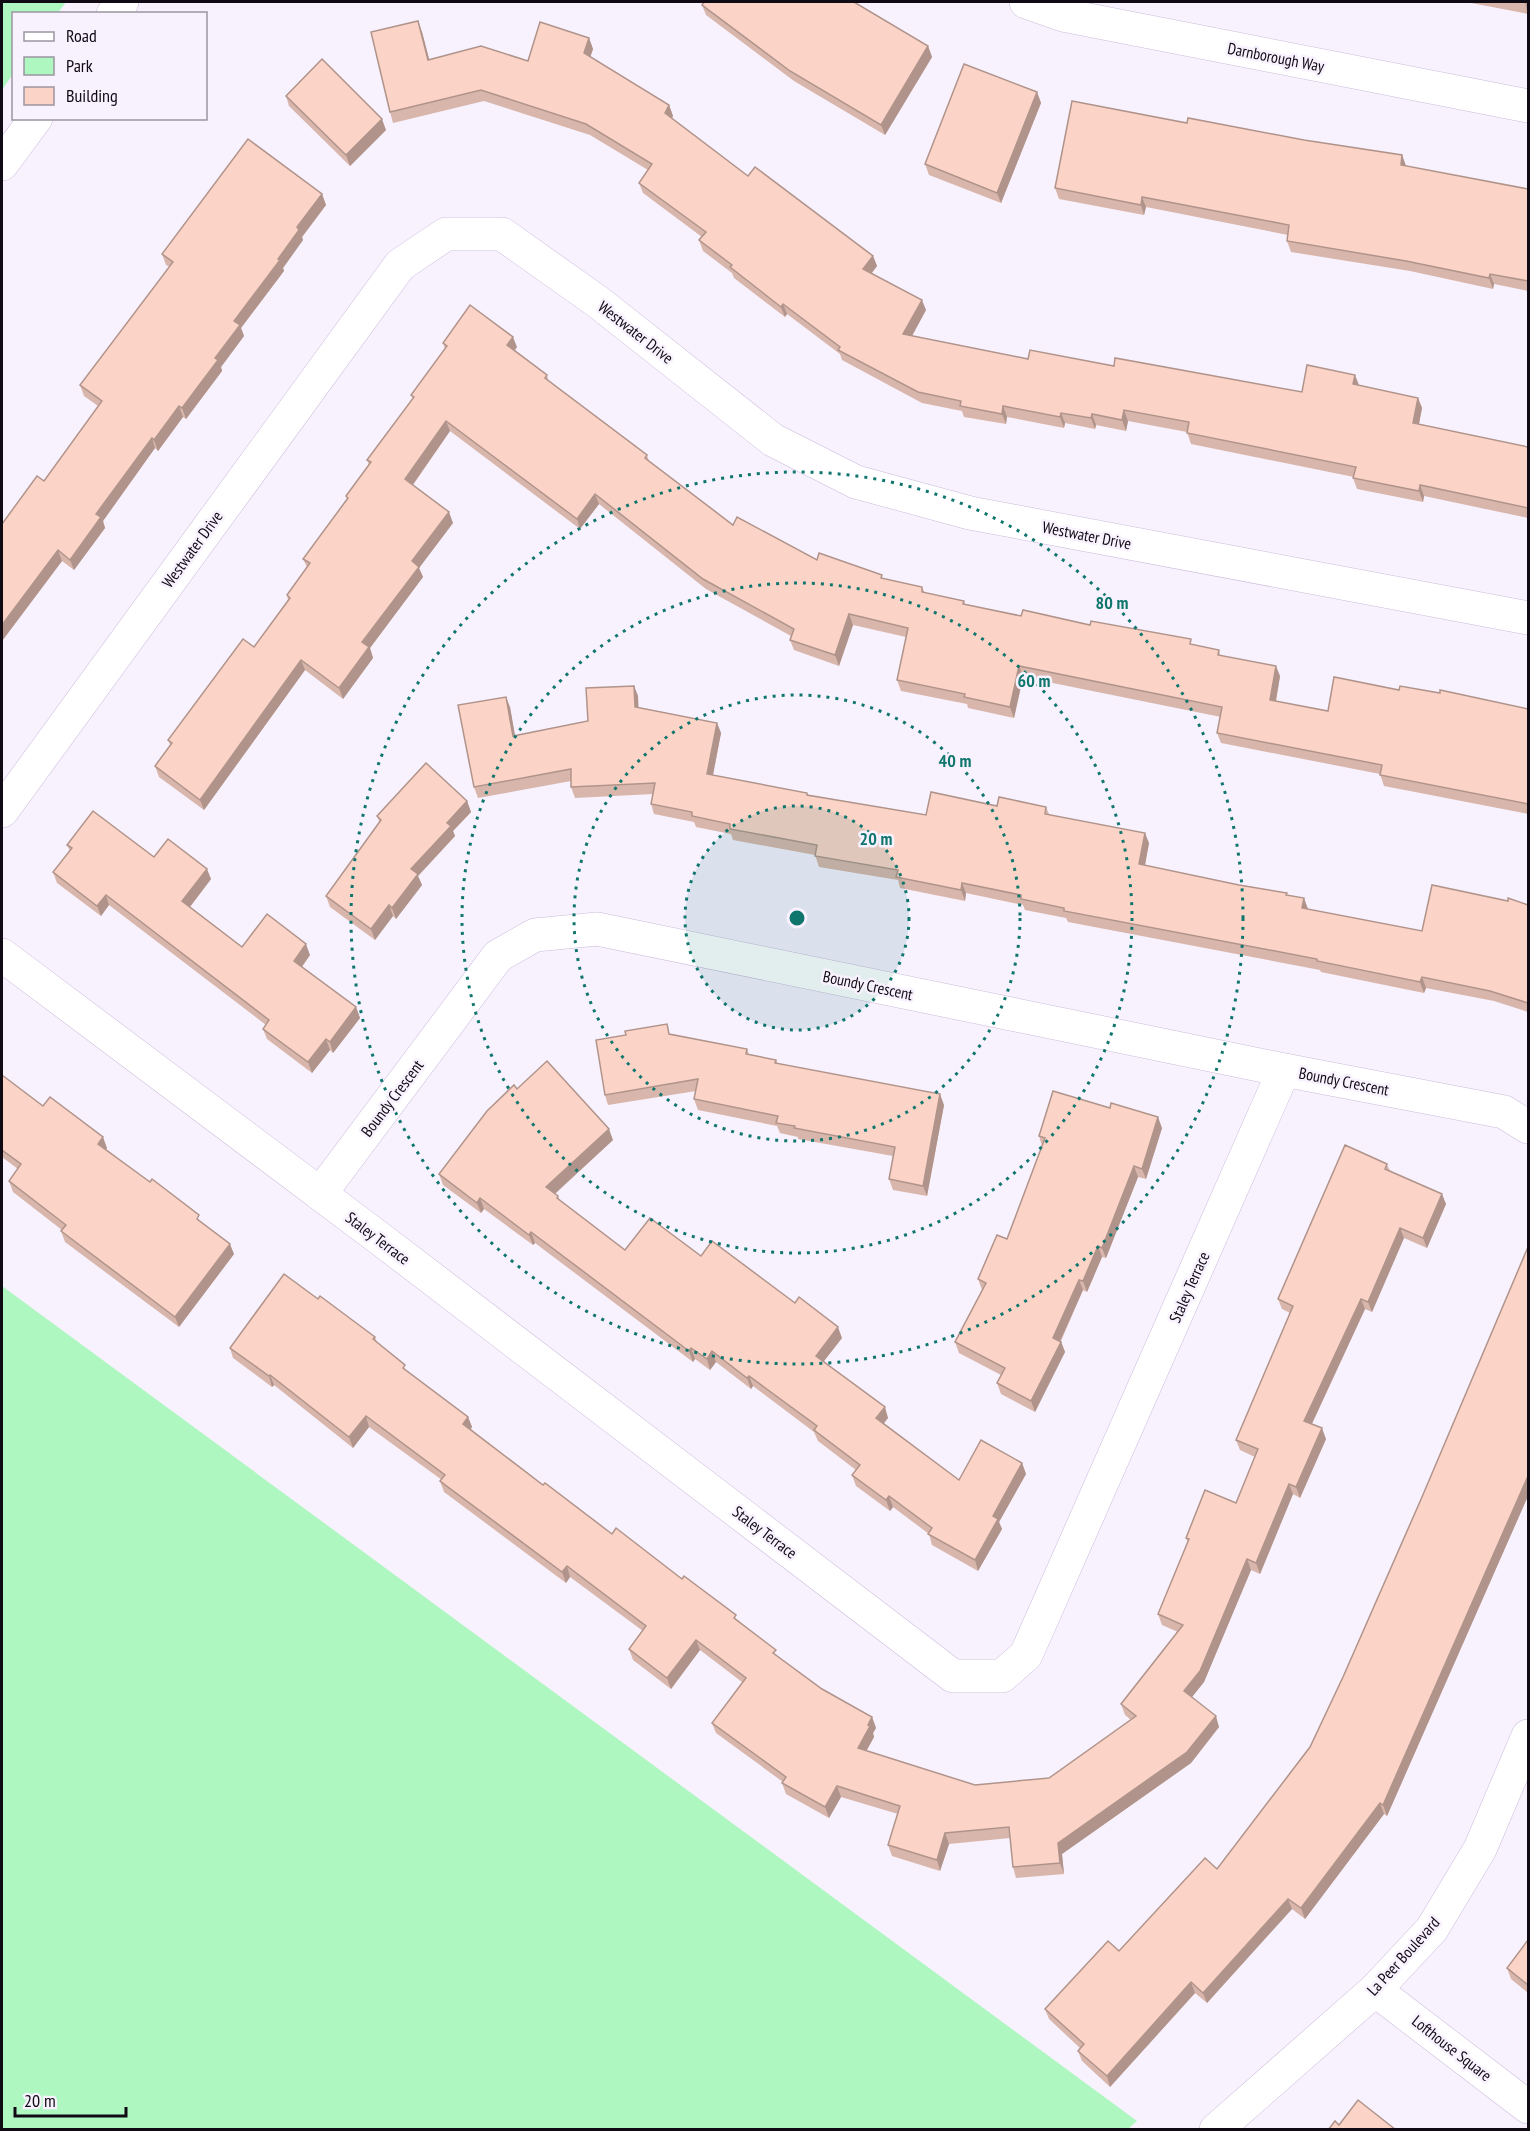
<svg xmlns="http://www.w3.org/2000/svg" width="1530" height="2131" font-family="'PT Sans Narrow',sans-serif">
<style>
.green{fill:#aff7c1}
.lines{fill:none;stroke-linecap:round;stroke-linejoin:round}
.minor-casing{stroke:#ccbbdc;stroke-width:34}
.major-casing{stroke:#ccbbdc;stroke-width:34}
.minor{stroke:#fff;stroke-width:33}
.major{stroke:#fff;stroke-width:33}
.wall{fill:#d9b6ab}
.shaded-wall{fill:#b0948b}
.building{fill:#fcd4c7;stroke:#b0948b;stroke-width:1.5}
.ring{fill:none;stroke:#0f766e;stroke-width:3;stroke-dasharray:3 6}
.labels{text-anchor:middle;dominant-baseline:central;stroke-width:5;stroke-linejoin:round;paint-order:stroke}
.street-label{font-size:16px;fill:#100a15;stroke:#f8f1fe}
.centre{fill:#0f766e;stroke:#f8f1fe;stroke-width:3}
.ring-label{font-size:18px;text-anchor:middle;font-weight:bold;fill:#0f766e;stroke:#f8f1fe;stroke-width:5;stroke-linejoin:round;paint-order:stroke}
</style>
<rect width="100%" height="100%" fill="#f8f1fe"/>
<g class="green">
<polygon points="2,2 66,2 58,13 14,14 13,74 2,90"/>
<polygon points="2,1286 1137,2121 1127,2130 2,2129"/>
</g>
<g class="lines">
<g class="minor-casing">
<g id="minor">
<polyline points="1026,2 1063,15 1528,106"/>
<polyline points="2,811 400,265 446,234 502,234 598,302 773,440 856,482 970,513 1528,618"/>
<polyline points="2,955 379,1238 953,1676 1002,1676 1026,1655 1284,1070"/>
<polyline points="320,1194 498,956 535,935 597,929 1284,1070 1504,1112 1528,1127"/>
<polyline points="1375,1990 1528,2107"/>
<polyline points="1216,2130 1375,1990 1432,1929 1480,1849 1528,1736"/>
</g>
</g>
<g class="major-casing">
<g id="major">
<polyline points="113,14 122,2"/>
<polyline points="2,164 36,118"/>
</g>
</g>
<use href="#minor" class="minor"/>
<use href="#major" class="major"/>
</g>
<g class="wall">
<polygon points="1466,2 1528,2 1528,14"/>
<polygon points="702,5 928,46 932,57 885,135 794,81 706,15"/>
<polygon points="422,32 429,59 528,61 589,38 593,49 590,57 669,105 673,116 672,118 748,176 873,256 877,266 872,273 926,310 912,336 1028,359 1114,366 1302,392 1359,385 1418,398 1422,408 1419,424 1528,447 1528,518 1424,496 1423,502 1357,489 1353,478 1354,477 1191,444 1187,432 1128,421 1126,431 1096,425 1095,429 1065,423 1064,428 1007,417 1006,424 964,417 962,411 922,403 842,360 840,354 787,314 785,317 734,278 732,273 703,251 699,240 702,237 643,193 639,183 648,170 590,135 484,101 393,123 390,112"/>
<polygon points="1037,92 1041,103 1001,203 929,175 925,164"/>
<polygon points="286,96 386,130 350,166 289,106"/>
<polygon points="1187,123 1402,155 1406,166 1528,189 1528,291 1494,284 1493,289 1410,271 1291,252 1287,241 1288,235 1146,207 1144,215 1059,199 1055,188"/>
<polygon points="322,194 326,205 302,237 303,240 283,268 284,271 241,328 244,336 221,367 222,371 186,419 183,417 158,451 155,448 103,521 105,528 74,570 62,561 2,641 2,524 44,481 98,406 84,396 80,385 170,267 166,265 162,254"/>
<polygon points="443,343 517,347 515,350 547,375 549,382 647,455 649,461 733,525 817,560 884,579 922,587 925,593 964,601 965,604 1021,616 1090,625 1219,650 1220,655 1280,676 1276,702 1328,711 1399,690 1440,693 1528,709 1528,814 1384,786 1380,774 1221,743 1217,733 1221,717 1023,677 1014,718 968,708 967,704 901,691 897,680 906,637 853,625 839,666 794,650 790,640 791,636 706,589 599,504 580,529 450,431 413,485 453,523 419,568 423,577 370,648 373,658 343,699 305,670 204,810 159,777 155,766 170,745 168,740 254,647 288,600 287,595 307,567 303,559 347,499 346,496 369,465 367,460 413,399 411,395 445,349"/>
<polygon points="634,686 638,696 638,707 717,723 721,733 713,775 807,793 808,795 926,815 997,806 1046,807 1049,814 1149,843 1145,866 1239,885 1287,893 1287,895 1308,909 1422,931 1528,905 1528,1012 1494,1001 1426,988 1424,993 1321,972 1320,970 1068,922 1066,918 1025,910 1023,905 966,893 965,901 900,888 898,880 819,867 815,855 733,840 731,834 696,827 694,822 654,814 651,804 653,794 575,798 571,787 571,781 478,798 474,787 510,707 515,736 588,721"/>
<polygon points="467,801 471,812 453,831 455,836 418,876 422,885 396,919 393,916 375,940 330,907 326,896 380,823 377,816"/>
<polygon points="67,845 154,857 211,879 190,907 242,947 310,955 302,967 356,1007 360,1018 333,1053 330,1050 312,1073 267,1039 263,1029 266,1025 109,905 101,916 57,883 53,872 70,851"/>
<polygon points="671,1034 747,1049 749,1054 776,1060 778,1064 944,1105 927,1196 893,1190 889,1179 893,1156 798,1139 798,1137 780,1133 777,1126 698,1110 694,1099 696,1091 608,1105 605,1095"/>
<polygon points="2,1075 43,1106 107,1148 106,1149 202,1222 234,1254 179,1327 65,1242 61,1231 62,1230 13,1192 9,1181 18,1169 2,1157"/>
<polygon points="517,1089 613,1140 555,1194 558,1196 560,1201 625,1250 701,1256 795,1303 842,1338 824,1361 888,1418 884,1423 959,1480 1022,1463 1026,1474 999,1522 1002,1529 978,1571 932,1545 929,1534 893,1507 890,1511 856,1486 852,1475 856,1470 818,1441 814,1432 753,1386 751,1389 716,1362 710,1370 695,1359 693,1362 535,1243 533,1245 484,1209 481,1213 443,1185 439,1174"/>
<polygon points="1162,1128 1146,1179 1138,1177 1106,1258 1102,1257 1087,1292 1083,1290 1061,1341 1065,1352 1035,1412 1001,1394 997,1383 1001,1375 959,1353 955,1342 982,1290 978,1279 1007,1239 1042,1146 1039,1136"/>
<polygon points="1387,1164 1390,1171 1446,1204 1427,1248 1404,1238 1372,1312 1365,1309 1312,1424 1326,1439 1300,1498 1293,1494 1260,1574 1251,1570 1204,1682 1192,1697 1219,1727 1191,1763 1062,1854 1064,1874 1016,1878 1013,1867 1010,1838 949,1844 940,1871 892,1856 888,1845 898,1814 841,1797 829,1818 786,1794 782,1783 783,1782 716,1733 712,1723 742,1682 700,1650 671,1689 633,1660 629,1649 643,1631 570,1577 566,1583 444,1492 440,1481 442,1480 369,1427 353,1448 274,1385 272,1387 233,1358 230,1348 318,1299 375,1337 377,1342 408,1372 468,1417 472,1427 471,1429 543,1485 612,1534 738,1620 779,1657 822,1689 872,1717 876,1728 873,1733 874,1737 866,1751 975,1785 1049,1778 1131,1720 1125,1715 1121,1704 1178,1632 1162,1625 1158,1614 1188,1543 1186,1538 1236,1503 1255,1457 1240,1450 1236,1440 1290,1313 1282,1309 1278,1299"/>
<polygon points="1528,1247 1528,1496 1387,1816 1384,1814 1305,1919 1292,1909 1207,2003 1195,1993 1110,2087 1082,2061 1078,2051 1080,2048 1049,2019 1045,2009 1119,1951 1217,1869 1310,1747 1343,1677 1422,1497"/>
<polygon points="1528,1940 1528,1993 1511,1979 1507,1968"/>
</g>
<g class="shaded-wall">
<polygon points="1525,2 1526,2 1528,7 1528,14"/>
<polygon points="418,21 422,32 432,70 428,60"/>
<polygon points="589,38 593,49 588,64 584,53"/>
<polygon points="928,46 932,57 885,135 881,125"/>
<polygon points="1037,92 1041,103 1001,203 997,193"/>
<polygon points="669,105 673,116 669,123 665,113"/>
<polygon points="382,119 386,130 350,166 346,155"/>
<polygon points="1402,155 1406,166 1401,165"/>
<polygon points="322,194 326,205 302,237 303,240 283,268 284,271 241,328 244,336 221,367 222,371 186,419 182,408 234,321 278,259 297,227"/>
<polygon points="1142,197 1146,207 1144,215 1141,205"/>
<polygon points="873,256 877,266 867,279 863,269"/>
<polygon points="1490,274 1494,284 1493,289 1489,278"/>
<polygon points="922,300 926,310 907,345 903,334"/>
<polygon points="783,304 787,314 785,317 781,307"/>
<polygon points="513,337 517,347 511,355 507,345"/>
<polygon points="1355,375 1359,385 1353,384"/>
<polygon points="1418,398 1422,408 1417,434 1413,423"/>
<polygon points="179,406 183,417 158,451 154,440"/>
<polygon points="1003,406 1007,417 1006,424 1002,414"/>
<polygon points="1124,410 1128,421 1126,431 1122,420"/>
<polygon points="1061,413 1065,423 1064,428 1060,417"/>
<polygon points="1092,414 1096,425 1095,429 1091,418"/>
<polygon points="446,421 450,431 409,490 405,479"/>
<polygon points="152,438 155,448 103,521 105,528 74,570 70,560 96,514"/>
<polygon points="1420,485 1424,496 1423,502 1419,491"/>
<polygon points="595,494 599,504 580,529 577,519"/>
<polygon points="449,512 453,523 419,568 423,577 370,648 373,658 343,699 339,688 362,642 412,561"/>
<polygon points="58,550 62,561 2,641 2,625"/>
<polygon points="849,614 853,625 839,666 835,655"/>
<polygon points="301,660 305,670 204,810 200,800"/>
<polygon points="1019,666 1023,677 1014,718 1010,707"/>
<polygon points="1276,666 1280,676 1274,711 1270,700"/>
<polygon points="634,686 638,696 639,717 635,707"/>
<polygon points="506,697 510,707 517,747 513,736"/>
<polygon points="717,723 721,733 711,785 707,774"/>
<polygon points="467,801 471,812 453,831 455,836 418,876 422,885 396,919 392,908 411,869 447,823"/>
<polygon points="1145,833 1149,843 1143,875 1139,864"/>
<polygon points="207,869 211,879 186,912 182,901"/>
<polygon points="962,883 966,893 965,901 961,890"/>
<polygon points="106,895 109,905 101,916 97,906"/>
<polygon points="1304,898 1308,909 1302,908"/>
<polygon points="389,905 393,916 375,940 371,929"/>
<polygon points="306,944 310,955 298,972 294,961"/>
<polygon points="1422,977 1426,988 1424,993 1420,982"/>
<polygon points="356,1007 360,1018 333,1053 330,1042"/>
<polygon points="326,1039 330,1050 312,1073 308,1062"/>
<polygon points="940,1094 944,1105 927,1196 923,1186"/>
<polygon points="1158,1117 1162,1128 1146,1179 1142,1169"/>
<polygon points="609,1129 613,1140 550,1198 546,1187"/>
<polygon points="103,1137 107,1148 102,1154 98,1144"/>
<polygon points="1134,1166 1138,1177 1106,1258 1102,1248"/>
<polygon points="1442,1194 1446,1204 1427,1248 1423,1238"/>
<polygon points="480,1198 484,1209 481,1213 477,1203"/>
<polygon points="1400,1228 1404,1238 1372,1312 1368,1302"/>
<polygon points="531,1232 535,1243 533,1245 529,1235"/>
<polygon points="230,1244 234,1254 179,1327 175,1317"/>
<polygon points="1098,1246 1102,1257 1087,1292 1083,1281"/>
<polygon points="1079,1280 1083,1290 1057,1348 1053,1338"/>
<polygon points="1361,1299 1365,1309 1308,1432 1304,1421"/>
<polygon points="838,1327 842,1338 820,1366 816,1356"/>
<polygon points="1061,1342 1065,1352 1035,1412 1031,1401"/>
<polygon points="691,1348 695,1359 693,1362 689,1351"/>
<polygon points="712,1351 716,1362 710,1370 707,1359"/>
<polygon points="270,1375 274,1385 272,1387 269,1376"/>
<polygon points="749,1376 753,1386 751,1389 747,1378"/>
<polygon points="885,1407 888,1418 880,1428 876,1418"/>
<polygon points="366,1416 369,1427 353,1448 349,1437"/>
<polygon points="468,1417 472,1427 467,1434 463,1424"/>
<polygon points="1322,1428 1326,1439 1300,1498 1296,1487"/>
<polygon points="1022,1463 1026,1474 999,1522 1002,1529 978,1571 975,1560 993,1516"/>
<polygon points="1528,1476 1528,1496 1387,1816 1383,1805"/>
<polygon points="1289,1484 1293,1494 1260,1574 1256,1563"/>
<polygon points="889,1496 893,1507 890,1511 886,1500"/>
<polygon points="1247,1559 1251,1570 1204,1682 1188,1702 1184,1691"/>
<polygon points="567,1566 570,1577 566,1583 562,1572"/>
<polygon points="696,1640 700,1650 671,1689 667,1678"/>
<polygon points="1216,1716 1219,1727 1191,1763 1062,1854 1064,1874 1060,1863 1058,1843"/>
<polygon points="872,1717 876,1728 873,1733 874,1737 862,1759 858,1748"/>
<polygon points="837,1786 841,1797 829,1818 825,1807"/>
<polygon points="1380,1803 1384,1814 1305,1919 1301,1908"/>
<polygon points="945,1833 949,1844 940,1871 937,1860"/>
<polygon points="1288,1899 1292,1909 1207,2003 1203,1993"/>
<polygon points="1191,1982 1195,1993 1110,2087 1107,2076"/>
</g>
<g class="building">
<polygon points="704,2 854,2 928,46 881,125 790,71 702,5"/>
<polygon points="418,21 428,60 481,46 528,61 540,22 589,38 584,53 669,105 665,113 748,176 755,167 873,256 863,269 922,300 903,334 1028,359 1030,350 1114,366 1115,358 1302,392 1307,365 1355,375 1353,384 1418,398 1413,423 1528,447 1528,508 1420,485 1419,491 1353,478 1356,467 1187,433 1189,422 1124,410 1122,420 1092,414 1091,418 1061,413 1060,417 1003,406 1002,414 960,406 961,401 918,392 838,350 840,347 783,304 781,307 730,267 732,265 699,240 706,232 639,183 652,164 586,124 481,90 390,112 371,32"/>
<polygon points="322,59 382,119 346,155 286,96"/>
<polygon points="964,64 1037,92 997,193 925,164"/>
<polygon points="1072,101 1187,123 1188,118 1304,140 1402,155 1401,165 1528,189 1528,281 1490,274 1489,278 1406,261 1287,241 1289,225 1142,197 1141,205 1055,188"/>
<polygon points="248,139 322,194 297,227 299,230 278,259 280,260 234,321 240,325 215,358 218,360 182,408 179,406 154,440 152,438 96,514 101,517 70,560 58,550 2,625 2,524 37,476 44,481 102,401 80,385 173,262 162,254"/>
<polygon points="470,305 513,337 507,345 547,375 545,378 647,455 645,458 733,525 737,517 817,560 819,553 882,575 881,578 922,587 922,592 964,601 963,604 1021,616 1023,610 1090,625 1091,621 1191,639 1190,644 1219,650 1218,655 1276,666 1270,700 1328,711 1334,677 1399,690 1400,686 1440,693 1440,690 1528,709 1528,804 1380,775 1382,765 1217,733 1222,707 1019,666 1010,707 964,697 965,694 897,680 908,628 849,614 835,655 790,640 794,629 703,579 595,494 577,519 446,421 405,479 449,512 412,561 419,567 362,642 369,647 339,688 301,660 200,800 155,766 172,743 168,740 243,639 254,647 290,598 287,595 310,563 303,559 348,498 346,496 371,462 367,460 414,397 411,395 447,346 443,343"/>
<polygon points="634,686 635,707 717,723 707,774 807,793 807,795 926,815 931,792 997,806 999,797 1046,807 1045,814 1145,833 1139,864 1239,885 1287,893 1286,895 1304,898 1302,908 1422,931 1432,885 1508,901 1508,898 1528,905 1528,1003 1490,991 1422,977 1420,982 1317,961 1317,959 1064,911 1064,908 1021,899 1021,895 962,883 961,890 896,877 898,870 815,856 817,845 730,829 730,824 692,816 692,812 651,804 655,783 571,787 571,769 474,787 458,705 506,697 513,736 588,721 586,688"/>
<polygon points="426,763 467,801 447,823 451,826 411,869 418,874 392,908 389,905 371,929 326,896 381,820 377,816"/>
<polygon points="93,811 154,857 168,839 207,869 182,901 242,947 267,914 306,944 294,961 356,1007 330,1042 326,1039 308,1062 263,1029 269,1020 106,895 97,906 53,872 72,848 67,845"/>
<polygon points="667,1024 669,1034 747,1049 746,1054 776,1060 775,1063 940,1094 923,1186 889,1179 895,1147 794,1128 795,1126 776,1123 778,1116 694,1099 698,1079 605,1095 596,1040 626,1035 625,1031"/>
<polygon points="547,1061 609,1129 546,1187 558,1196 557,1198 625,1250 650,1218 701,1256 712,1241 795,1303 799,1297 838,1327 816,1356 885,1407 876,1418 959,1480 981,1440 1022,1463 993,1516 998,1519 975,1560 928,1534 932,1528 889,1496 886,1500 852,1475 860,1465 814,1430 817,1426 749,1376 747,1378 712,1351 707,1359 691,1348 689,1351 531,1232 529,1235 480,1198 477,1203 439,1174 487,1111 514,1085 517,1089"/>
<polygon points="2,1075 43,1106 50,1097 103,1137 98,1144 150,1182 152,1179 199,1215 197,1219 230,1244 175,1317 61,1231 66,1225 9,1181 21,1164 2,1150"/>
<polygon points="1053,1091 1110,1108 1111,1103 1158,1117 1142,1169 1134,1166 1102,1248 1098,1246 1083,1281 1079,1280 1053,1338 1061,1342 1031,1401 997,1383 1005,1368 955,1342 986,1283 978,1279 997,1235 1007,1239 1045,1138 1039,1136"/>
<polygon points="1345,1145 1387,1164 1385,1169 1442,1194 1423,1238 1400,1228 1368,1302 1361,1299 1304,1421 1322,1428 1296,1487 1289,1484 1256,1563 1247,1559 1200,1671 1184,1691 1216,1716 1187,1752 1058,1843 1060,1863 1013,1867 1009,1827 945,1833 937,1860 888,1845 900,1806 837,1786 825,1807 782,1783 786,1777 712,1723 746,1678 696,1640 667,1678 629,1649 646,1626 567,1566 562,1572 440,1481 445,1475 366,1416 349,1437 270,1375 269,1376 230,1348 284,1274 318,1299 320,1296 375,1337 373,1339 405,1365 403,1368 468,1417 463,1424 543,1485 545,1483 612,1534 616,1528 682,1579 684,1576 736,1615 734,1618 776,1650 773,1653 822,1689 872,1717 868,1725 870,1726 858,1748 975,1785 1049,1778 1136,1716 1121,1704 1183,1625 1158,1614 1189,1539 1186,1538 1205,1490 1236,1503 1258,1449 1236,1440 1293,1306 1278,1299"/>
<polygon points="1528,1247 1528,1476 1383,1805 1380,1803 1301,1908 1288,1899 1203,1993 1191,1982 1107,2076 1078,2051 1084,2044 1045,2009 1108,1941 1119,1951 1205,1858 1217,1869 1310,1747 1343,1677 1422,1497"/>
<polygon points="1528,1940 1528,1985 1507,1968"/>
<polygon points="1358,2100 1396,2130 1328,2130 1335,2121 1339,2125"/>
</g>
<circle cx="797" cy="918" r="112" fill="#0f766e" fill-opacity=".12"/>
<g class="ring">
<circle cx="797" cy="918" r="112"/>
<circle cx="797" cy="918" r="223"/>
<circle cx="797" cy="918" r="335"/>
<circle cx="797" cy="918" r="446"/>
</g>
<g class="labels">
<g class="street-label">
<text transform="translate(1276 57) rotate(11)">Darnborough Way</text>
<text transform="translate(636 332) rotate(38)">Westwater Drive</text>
<text transform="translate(1087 535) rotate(11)">Westwater Drive</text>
<text transform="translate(192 549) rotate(-54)">Westwater Drive</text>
<text transform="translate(868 985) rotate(12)">Boundy Crescent</text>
<text transform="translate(1344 1081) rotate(11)">Boundy Crescent</text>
<text transform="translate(392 1098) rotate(-53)">Boundy Crescent</text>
<text transform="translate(378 1238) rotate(37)">Staley Terrace</text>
<text transform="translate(1189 1287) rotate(-66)">Staley Terrace</text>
<text transform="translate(765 1532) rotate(37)">Staley Terrace</text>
<text transform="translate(1403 1956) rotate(-48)">La Peer Boulevard</text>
<text transform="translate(1452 2048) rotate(38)">Lofthouse Square</text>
</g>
</g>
<circle cx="797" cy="918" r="9" class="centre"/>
<g class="ring-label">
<text x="1112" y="609">80 m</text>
<text x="1034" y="687">60 m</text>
<text x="955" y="767">40 m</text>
<text x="876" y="845">20 m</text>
</g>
<rect width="1530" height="2131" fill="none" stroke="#100a15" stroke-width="6"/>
<rect x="12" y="12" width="195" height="108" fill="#f8f1fe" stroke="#9b95a1" stroke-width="1.5"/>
<rect x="24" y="32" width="30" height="9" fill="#ffffff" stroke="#9b95a1" stroke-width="1.5"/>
<text x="66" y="42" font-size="18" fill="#100a15">Road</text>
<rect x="24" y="57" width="30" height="18" fill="#aff7c1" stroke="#9b95a1" stroke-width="1.5"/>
<text x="66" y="72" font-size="18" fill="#100a15">Park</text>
<rect x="24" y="87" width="30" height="18" fill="#fcd4c7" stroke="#9b95a1" stroke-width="1.5"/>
<text x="66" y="102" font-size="18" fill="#100a15">Building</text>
<path d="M15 2107v9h111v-9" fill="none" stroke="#100a15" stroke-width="3"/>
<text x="24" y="2107" font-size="18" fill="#100a15" stroke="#f8f1fe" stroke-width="4.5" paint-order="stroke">20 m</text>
</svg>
